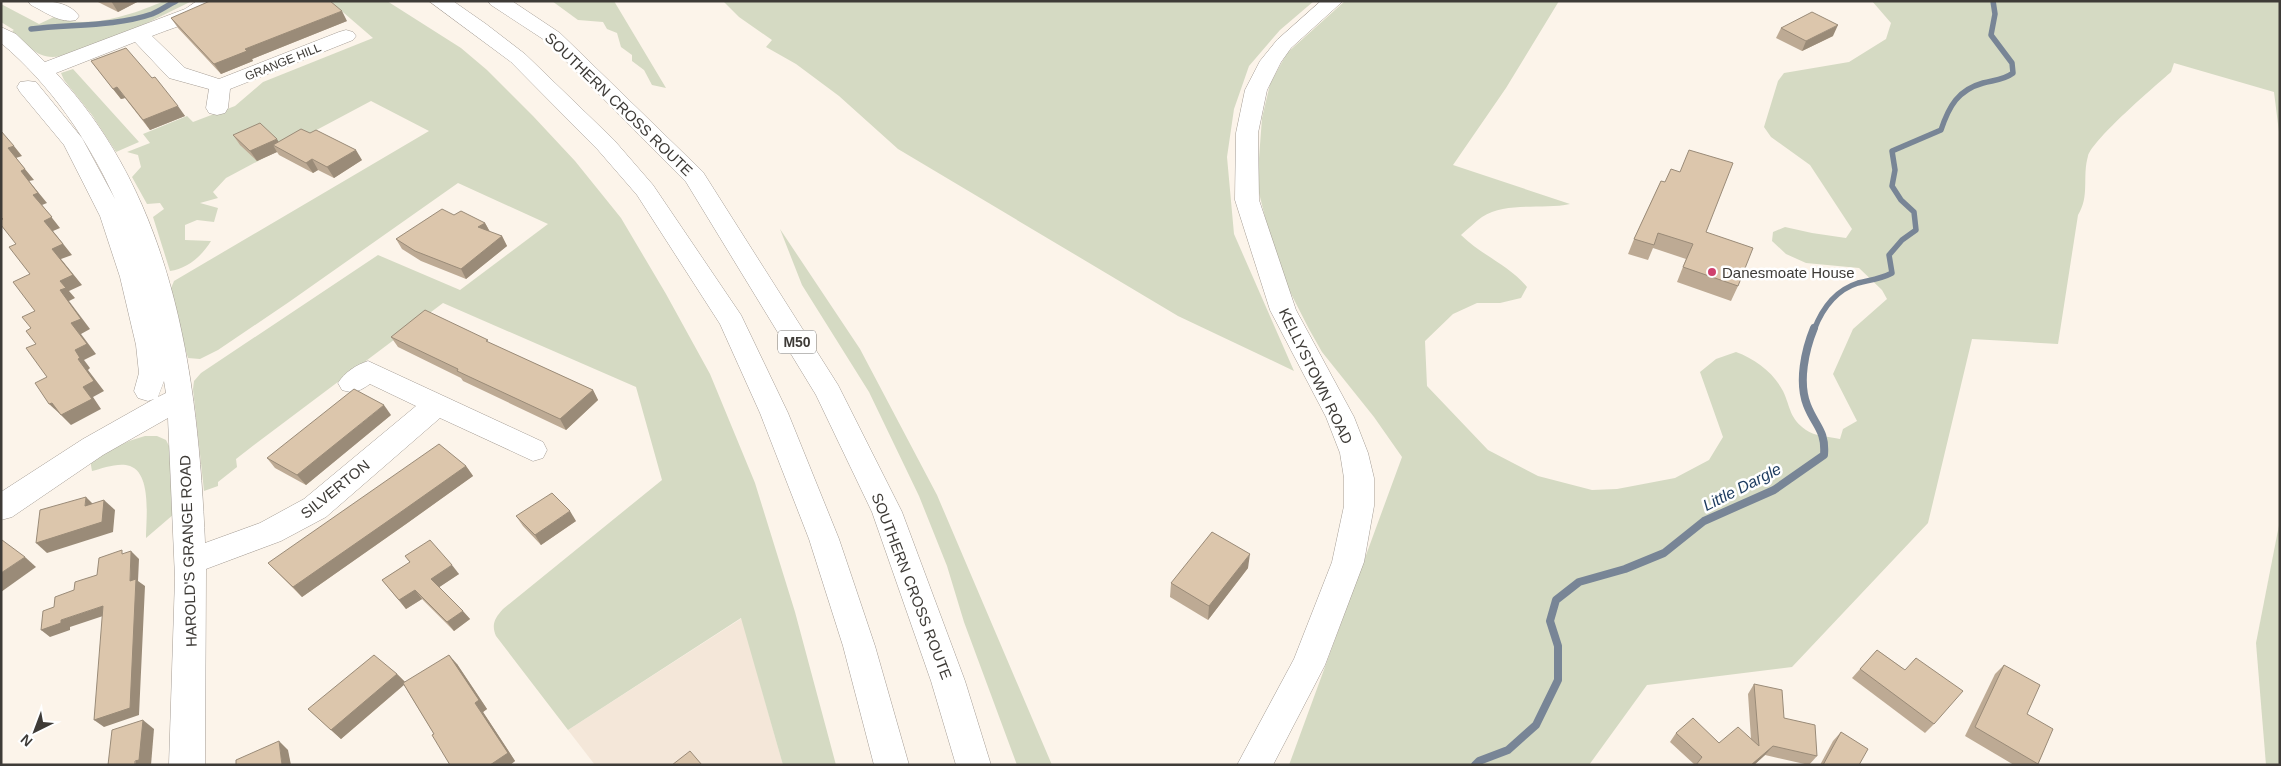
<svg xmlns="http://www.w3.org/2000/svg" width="2281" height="766" font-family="Arial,sans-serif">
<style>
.built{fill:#f4e7d9}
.green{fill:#d5dac3}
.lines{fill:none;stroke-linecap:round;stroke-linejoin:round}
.stream-far1{stroke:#788596;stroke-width:5.5}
.stream{stroke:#788596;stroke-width:8}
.minor-casing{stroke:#a59d95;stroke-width:1}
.highway-casing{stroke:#a59d95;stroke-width:1}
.minor{fill:#fff;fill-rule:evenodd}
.highway{fill:#fff;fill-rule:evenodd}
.wall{fill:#bdaa94}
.shaded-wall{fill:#9a8b78}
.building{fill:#dcc6ac;stroke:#9a8b78}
.poi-dot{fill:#cf416e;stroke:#fff;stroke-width:2}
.labels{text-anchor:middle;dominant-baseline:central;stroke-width:5;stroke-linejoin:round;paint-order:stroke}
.far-street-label{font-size:12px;fill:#3e3b37;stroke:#fff}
.shield{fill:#fff;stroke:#787673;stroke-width:1}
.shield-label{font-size:14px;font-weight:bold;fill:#3e3b37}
.street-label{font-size:15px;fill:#3e3b37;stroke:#fff}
.poi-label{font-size:15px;fill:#3e3b37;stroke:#fff;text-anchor:start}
.water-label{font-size:16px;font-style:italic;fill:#1b3a5e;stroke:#fff}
</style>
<rect width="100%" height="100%" fill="#fcf4ea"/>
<polygon class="built" points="742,618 783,765 595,765 568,730"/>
<g class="green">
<path d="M164,1H192L137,28L61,56C37,61 29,45 12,31L14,30L1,22V4L39,24L54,17C87,30 132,15 164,1Z"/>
<path d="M330,1H387L461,48L487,70L533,116L575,161L621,218L666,294L710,374L755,483L795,612L836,765H783L741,618L568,730L496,636C491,624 495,618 503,609L662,480L636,387L443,303L254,445L236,459L237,467L218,482V486L204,491L193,389L194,381L201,373L378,255L460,290L548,224L458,183L289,302L218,350L200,359L188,358L169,293L174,281L429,131L371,101L226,178L213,192L218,198L200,203L218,208L214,222L197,220L185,225V240L211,241C202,256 187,269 170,271L153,217L164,209L160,203L147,204L132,177L141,167L138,155L127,152L150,143L143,134L187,116L193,122L235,106L263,82L373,38Z"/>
<polygon points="552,1 614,1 666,88 652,85 644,70 632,61 632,55 621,47 617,33 607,29 603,22 578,20"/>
<polygon points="723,1 1314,1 1280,30 1249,66 1234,109 1227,157 1234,234 1294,371 1178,316 898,149 839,96 796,64 766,47 772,40 739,17"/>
<path d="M1345,1H1559L1506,88L1453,165L1570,204C1543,210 1507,201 1482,217C1475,222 1468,229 1461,235C1481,255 1509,265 1527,287L1521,298L1500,303H1477L1453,314L1425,341L1427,386L1488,450L1538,476L1592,490L1617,489L1675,478L1709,460L1723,437L1700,372L1716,359L1736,352C1755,359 1773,372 1783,391C1791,408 1789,418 1806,430C1814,436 1830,437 1840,439L1843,429L1857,421L1833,374L1853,329L1887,299L1882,290L1859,268L1806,263L1786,254L1772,241L1773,232L1785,227L1812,233L1846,238L1852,229L1810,165L1771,137L1764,127L1778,81L1784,73L1849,62L1886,39L1891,23L1872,1H2280V140L2274,92L2174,63L2171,72C2155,86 2093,139 2088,156C2082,177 2090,196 2078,215L2058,344L1972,339L1928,523L1792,667L1647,685L1589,765H1289L1402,457L1374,417L1322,352L1309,329L1286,284L1268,229L1257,185L1262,118L1270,84L1287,53Z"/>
<polygon points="73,69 139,142 116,152 92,115 64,80 61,73"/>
<polygon points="780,229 860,349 937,495 1052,765 1017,765 964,622 947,566 919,496 869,392 802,285"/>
<path d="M145,436H157L166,440L171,450L174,514L146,538C146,519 152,474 130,466C119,462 103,468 92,471L90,460L129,441Z"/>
<polygon points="2280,520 2280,765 2266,765 2256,643"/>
</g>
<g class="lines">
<g class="stream-far1">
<path d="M31,29C71,24 114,27 152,14C160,11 168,5 176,1"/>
<path d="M1814,330C1822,309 1836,290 1858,283C1870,280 1881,279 1892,273L1889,255L1902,240L1916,230L1914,212L1901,200L1892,186L1895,170L1892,151L1941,130C1949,106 1958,90 1983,83C1994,80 2004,80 2013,73L2012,63L1991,35L1995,14L1993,1"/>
</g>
<path class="stream" d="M1475,765L1479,761L1508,750L1536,725L1558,680V646L1550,621L1556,600L1579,582L1625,569L1664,553L1704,521L1774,490L1824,455C1826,430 1815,426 1807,405C1798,382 1805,350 1814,328"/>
<g class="minor-casing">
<g id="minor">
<path d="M28,1C45,1 68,0 79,16L76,20C61,24 45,12 31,5Z"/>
<path d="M197,1H222C210,18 171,28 152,36L185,68L219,79L339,32L346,30L353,32L356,36L353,40L230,89L228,108L225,113L217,115L209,113L206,108L209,89L169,78L135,42L56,73C175,200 198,377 205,543L260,523L304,499L416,406L370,384C360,391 354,394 342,390L338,383C345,372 356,365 368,361L543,442L547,450L543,458L533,461L440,418L326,517L281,541L206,569L205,765H169L175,578L168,418L103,455L12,517L1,520V492L83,439L154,399L148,401L138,398L134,391L139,373L136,345L120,277L100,216L64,145L20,92L17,87L20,82L28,81L36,82L82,138L115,199C88,140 51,85 1,43V27L16,34L45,62L185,9ZM164,381L166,393L158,397Z"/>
<polygon points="1321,1 1343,1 1291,48 1281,62 1267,90 1258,133 1259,200 1296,310 1354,417 1368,453 1374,478 1374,506 1364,562 1325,665 1273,765 1237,765 1294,659 1332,562 1344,506 1344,478 1340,453 1326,417 1270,310 1235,200 1236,133 1245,90 1260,61 1277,40"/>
</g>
</g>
<g class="highway-casing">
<g id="highway">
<polygon points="429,1 453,1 486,24 525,54 614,140 653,185 741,315 788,413 839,539 875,646 909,765 874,765 843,646 809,539 760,413 720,324 637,195 598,150 511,62"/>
<polygon points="488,1 512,1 560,33 703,172 838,385 902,512 965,681 991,765 956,765 931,681 872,512 816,395 686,182 546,41 491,5"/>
</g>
</g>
<use href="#minor" class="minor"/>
<use href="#highway" class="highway"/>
</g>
<g class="wall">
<polygon points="96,1 139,1 118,12"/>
<polygon points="171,18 347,21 252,59 253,61 221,74 178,28"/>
<polygon points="1781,28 1833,36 1802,51 1776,38"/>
<polygon points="91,61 152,78 185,116 150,130 125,98 121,99"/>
<polygon points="233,135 278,142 362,160 334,178 318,170 313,173 279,155 277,152 257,161 240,145"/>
<polygon points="1661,181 1706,232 1738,286 1731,301 1677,282 1686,259 1653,248 1648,260 1628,254 1634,239"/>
<polygon points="454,215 485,223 490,232 502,236 507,246 466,279 421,261 402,249 396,239"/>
<polygon points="391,337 489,343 593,390 598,400 566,430 463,381 461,378 398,347"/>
<polygon points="391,415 306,485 275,468 267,458"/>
<polygon points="466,466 473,476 406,524 302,597 268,563"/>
<polygon points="516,516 576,521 541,545 523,526"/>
<polygon points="405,556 459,574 439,587 470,619 454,631 422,599 406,609 382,580 410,562"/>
<polygon points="1248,568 1208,620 1170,597 1171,583"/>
<polygon points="1877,650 1905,670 1934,724 1925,733 1852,678"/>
<polygon points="457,664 487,709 483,712 515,761 510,765 450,765 434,734 404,685 341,739 308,709 397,674 405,682"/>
<polygon points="2004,665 2027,714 2038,764 2037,765 2014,765 1965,736 1995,674"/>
<polygon points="1754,684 1817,756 1809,765 1765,755 1754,765 1695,765 1670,742 1676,733 1719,743 1751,739 1748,694"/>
<polygon points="1841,732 1859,765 1820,765 1833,741"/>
</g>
<g class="shaded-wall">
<polygon points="111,1 139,1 118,12"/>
<polygon points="342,11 347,21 252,59 253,61 221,74 214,64 245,49"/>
<polygon points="1838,25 1833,36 1802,51 1806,41"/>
<polygon points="117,87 125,98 121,99 113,89"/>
<polygon points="178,106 185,116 150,130 143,120"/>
<polygon points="277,139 283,149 273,145 277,152 257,161 250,151"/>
<polygon points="14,146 22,156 16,158 34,180 29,181 47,203 42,205 60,228 53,231 72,255 61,259 82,285 69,291 75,298 69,301 90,329 81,334 96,354 84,360 90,368 88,370 104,391 93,397 101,409 71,425 61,415 83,387 78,359 75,350 71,323 60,290 60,281 44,221 33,195 8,148"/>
<polygon points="356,150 362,160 334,178 327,167"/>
<polygon points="312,159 318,170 313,173 306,163"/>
<polygon points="485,223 490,232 478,227"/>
<polygon points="502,236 507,246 466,279 461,269"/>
<polygon points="593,390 598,400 566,430 560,419"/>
<polygon points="52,403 62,413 60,414 49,404"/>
<polygon points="384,405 391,415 306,485 297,475"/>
<polygon points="466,466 473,476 406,524 302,597 293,587"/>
<polygon points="86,497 96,507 85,506"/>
<polygon points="104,500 115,510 113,532 47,553 36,543"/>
<polygon points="570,511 576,521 541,545 535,535"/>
<polygon points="131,551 139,559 138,581 145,586 139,715 104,727 94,720 130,581"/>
<polygon points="1250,554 1248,568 1208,620 1209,606"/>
<polygon points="25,557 36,567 1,592 1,573"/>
<polygon points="452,565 459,574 438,588 431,579"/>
<polygon points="415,590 422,599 406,609 399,600"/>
<polygon points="103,606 112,613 70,627 70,630 50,637 41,630 61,620"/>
<polygon points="463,611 470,619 454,631 447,622"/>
<polygon points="449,655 457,664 487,709 483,712 515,761 510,765 490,765 475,703"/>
<polygon points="397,674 406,683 341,739 331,730"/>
<polygon points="143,720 154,729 151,765 135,765"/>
<polygon points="279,741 288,750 291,765 282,765"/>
<polygon points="1773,746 1765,755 1754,765 1751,765"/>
</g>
<g class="building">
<polygon points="210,1 330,1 342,11 245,49 247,51 214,64 171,18"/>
<polygon points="1812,12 1838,25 1806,41 1781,28"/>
<polygon points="126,48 152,78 155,77 178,106 143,120 117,87 113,89 91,61"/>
<polygon points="260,123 277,139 250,151 233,135"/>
<polygon points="301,129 310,133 316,130 356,150 327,167 312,159 306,163 273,145"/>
<polygon points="1,131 14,146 8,148 25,169 21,171 38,193 33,195 52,217 44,221 63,244 52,249 73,275 60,281 66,288 60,290 81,319 71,323 87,344 75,350 80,358 78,359 94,381 83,387 92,399 61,415 52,403 49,404 35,383 47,377 26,348 36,344 26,331 31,328 22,317 35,311 13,282 30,274 9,247 16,244 1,225 1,220 3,219 1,217"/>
<polygon points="1689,150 1733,163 1706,232 1753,248 1738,286 1683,267 1693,244 1658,233 1654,245 1634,239 1661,181 1665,182 1671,169 1680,172"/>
<polygon points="442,209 454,215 461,211 485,223 478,227 502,236 461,269 415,251 396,239"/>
<polygon points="425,310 488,340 486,341 593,390 560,419 457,371 458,369 391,337"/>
<polygon points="354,389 384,405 297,475 267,458"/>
<polygon points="439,444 466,466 398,514 293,587 268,563"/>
<polygon points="552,493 570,511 535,535 516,516"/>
<polygon points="86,497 85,506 104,500 102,522 36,543 40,510"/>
<polygon points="1212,532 1250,554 1209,606 1171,583"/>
<polygon points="2,540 25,557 1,573 1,541"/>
<polygon points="430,540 452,565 431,579 463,611 447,622 415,590 399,600 382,580 410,562 405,556"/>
<polygon points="122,550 122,554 131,551 130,581 136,579 130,708 94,720 103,606 61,620 61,623 41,630 43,611 54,607 55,597 74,590 75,582 97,575 99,558"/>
<polygon points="1877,650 1905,670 1916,658 1963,691 1934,724 1860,669"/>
<polygon points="374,655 397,674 331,730 308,709"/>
<polygon points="449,655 479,700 475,703 508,753 490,765 450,765 432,735 434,734 403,683"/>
<polygon points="2004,665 2040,685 2027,714 2053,729 2038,764 1975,727"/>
<polygon points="1754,684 1782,690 1784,718 1815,725 1817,756 1773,746 1751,765 1696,765 1702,757 1676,733 1693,718 1719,743 1738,727 1759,746"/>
<polygon points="143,720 139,760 135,761 135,765 108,765 112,730"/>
<polygon points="1841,732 1868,749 1859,765 1823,765"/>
<polygon points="279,741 282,765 236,765 236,760"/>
<polygon points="690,751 702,765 672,765"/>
</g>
<circle class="poi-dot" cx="1712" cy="272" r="5"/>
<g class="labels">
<g class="far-street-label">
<text transform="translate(283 62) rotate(-22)">GRANGE HILL</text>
</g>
<rect class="shield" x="778" y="330.5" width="38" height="23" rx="4"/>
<g class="shield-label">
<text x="797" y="342">M50</text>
</g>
<g class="street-label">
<text transform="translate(619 104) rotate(44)">SOUTHERN CROSS ROUTE</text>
<text transform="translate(1316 376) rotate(64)">KELLYSTOWN ROAD</text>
<text transform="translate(335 489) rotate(-39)">SILVERTON</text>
<text transform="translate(188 551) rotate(-92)">HAROLD'S GRANGE ROAD</text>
<text transform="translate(912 586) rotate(69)">SOUTHERN CROSS ROUTE</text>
</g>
<g class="poi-label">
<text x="1722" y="272">Danesmoate House</text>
</g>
<g class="water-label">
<text transform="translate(1742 487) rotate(-27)">Little Dargle</text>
</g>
</g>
<rect width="2281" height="766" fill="none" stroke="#3e3b37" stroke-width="5"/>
<g transform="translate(35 731) rotate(222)" stroke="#ffffff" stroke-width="4" paint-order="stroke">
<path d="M0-4L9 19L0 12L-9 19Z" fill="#3e3b37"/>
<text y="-8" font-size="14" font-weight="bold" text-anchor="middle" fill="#3e3b37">N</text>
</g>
</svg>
